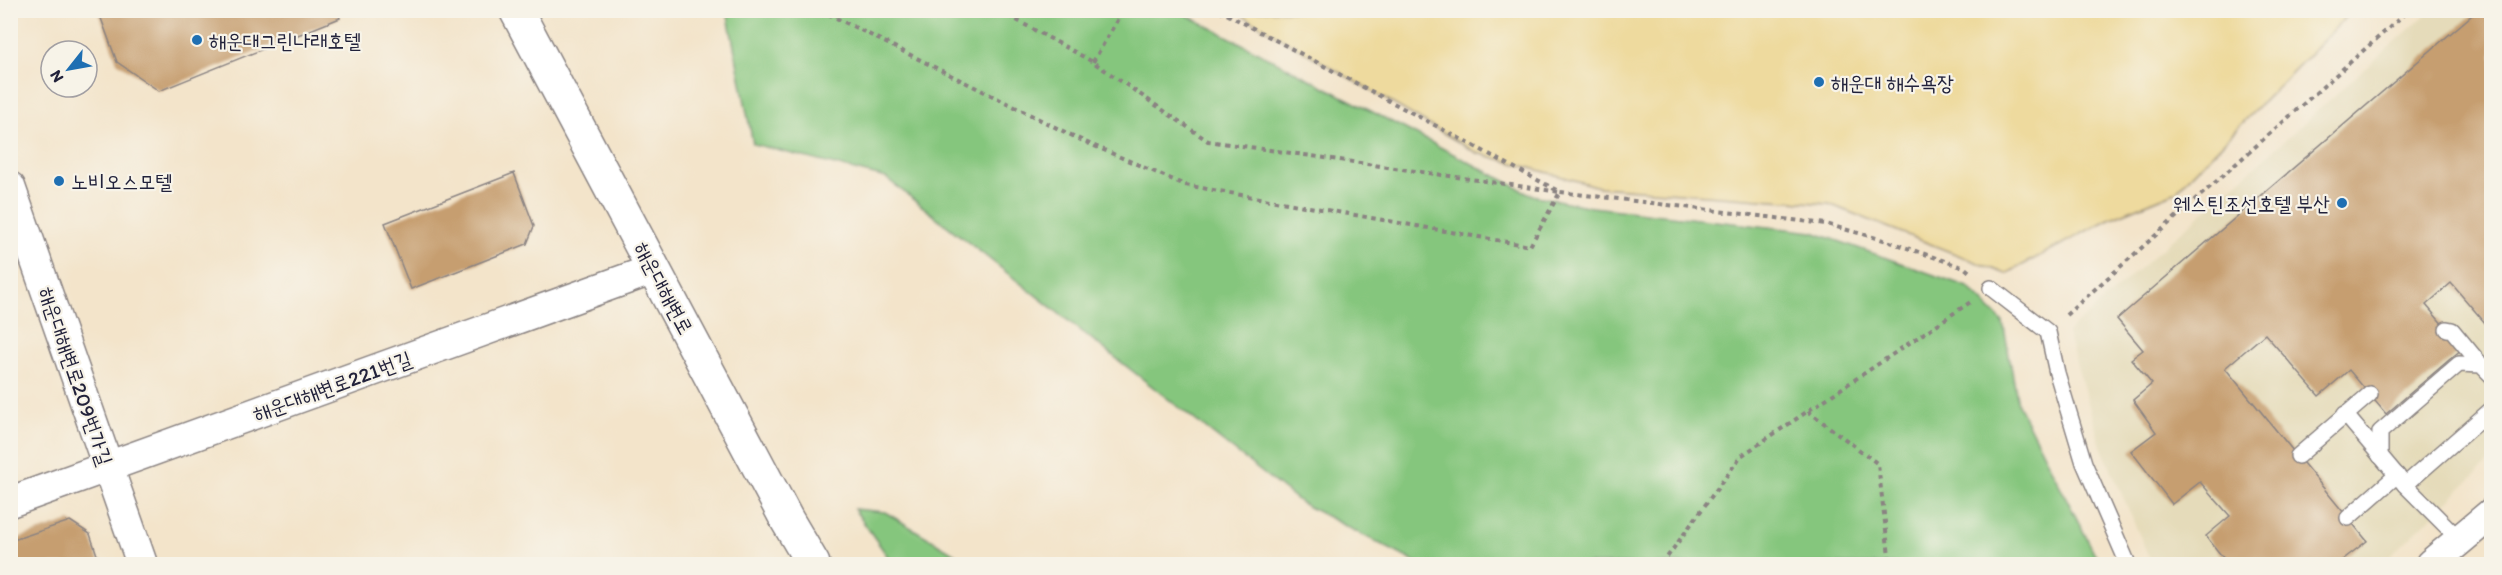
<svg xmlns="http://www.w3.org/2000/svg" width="2502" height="575" font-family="Itim,'Poor Story',sans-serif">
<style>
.built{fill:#e5dbba}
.green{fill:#85c67d;stroke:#54745c;stroke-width:1.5}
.sand{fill:#eeda9e;stroke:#887e6c;stroke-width:1.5}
.building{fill:#c69e70}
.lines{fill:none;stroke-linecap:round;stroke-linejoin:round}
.service-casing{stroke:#8a8382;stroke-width:18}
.minor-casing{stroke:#8a8382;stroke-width:33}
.secondary-casing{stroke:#8a8382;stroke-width:36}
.path{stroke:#8a8382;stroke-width:4;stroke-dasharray:4.5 4.5;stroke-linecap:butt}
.service{stroke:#fff;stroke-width:15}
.minor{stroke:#fff;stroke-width:30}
.secondary{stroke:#fff;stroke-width:33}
.poi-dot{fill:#1f6fb2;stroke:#f7f3e8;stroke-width:2}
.labels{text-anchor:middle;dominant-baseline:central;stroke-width:4.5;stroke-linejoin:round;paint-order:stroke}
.poi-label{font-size:21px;fill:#22223b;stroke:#f7f3e8;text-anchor:start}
.street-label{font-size:21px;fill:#22223b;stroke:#f7f3e8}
</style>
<rect width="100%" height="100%" fill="#f7f3e8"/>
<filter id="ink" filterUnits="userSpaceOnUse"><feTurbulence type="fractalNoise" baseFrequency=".0167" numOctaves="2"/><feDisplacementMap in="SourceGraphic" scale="12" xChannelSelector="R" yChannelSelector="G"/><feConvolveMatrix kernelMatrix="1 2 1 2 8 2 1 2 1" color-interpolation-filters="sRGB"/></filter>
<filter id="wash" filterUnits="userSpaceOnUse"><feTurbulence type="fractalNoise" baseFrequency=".008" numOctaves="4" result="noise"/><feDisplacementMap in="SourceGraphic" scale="24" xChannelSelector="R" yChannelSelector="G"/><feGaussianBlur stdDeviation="1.35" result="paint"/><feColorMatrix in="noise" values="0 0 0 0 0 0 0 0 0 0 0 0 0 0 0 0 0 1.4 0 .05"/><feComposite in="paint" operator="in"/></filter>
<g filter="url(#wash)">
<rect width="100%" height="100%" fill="#f3e4ca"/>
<polygon class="built" points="2430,11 2491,11 2491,460 2382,564 2152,564 2101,446 2067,333"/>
<g class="green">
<polygon points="727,11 1179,11 1532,195 1592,207 1813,232 1968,287 2003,322 2018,404 2100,564 1419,564 1301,503 886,178 753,144"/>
<polygon points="854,509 885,512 972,564 893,564"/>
</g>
<polygon class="sand" points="1235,11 2352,11 2175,192 2109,219 2006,274 1829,204 1599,187 1477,153"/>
<g id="blocks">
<g class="building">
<polygon points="98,10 337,10 340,18 159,91 117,62"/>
<polygon points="2478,10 2492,10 2492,331 2451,283 2426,305 2463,348 2386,414 2349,370 2319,396 2265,334 2225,368 2367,541 2337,564 2228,564 2206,536 2230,516 2200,482 2172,504 2131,451 2156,432 2133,400 2152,384 2131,359 2143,350 2117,319"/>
<polygon points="514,173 534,226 527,244 411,289 385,223"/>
<polygon points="70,521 90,534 100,564 10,564 10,541"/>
</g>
</g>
</g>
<g filter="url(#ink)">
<use href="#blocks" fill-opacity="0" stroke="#8a8382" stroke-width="1.5"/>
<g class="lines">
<g class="service-casing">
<g id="service">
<polyline points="1991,288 2048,332 2057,373 2084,463 2128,564"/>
<polyline points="2447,329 2452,330 2481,365"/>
<polyline points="2345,414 2405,485"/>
<polyline points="2298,456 2370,394"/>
<polyline points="2380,456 2380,432 2459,364 2481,365 2492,376"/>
<polyline points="2348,518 2397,475"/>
<polyline points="2459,539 2405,485 2492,409"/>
</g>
</g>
<g class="minor-casing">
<g id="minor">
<polyline points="10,187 142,564"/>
<polyline points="10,502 654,269"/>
<polyline points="2431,564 2492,513"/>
</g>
</g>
<g class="secondary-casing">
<polyline id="secondary" points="516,10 787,520 813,564"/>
</g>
<g class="path">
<polyline points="820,10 1083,141 1185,185 1530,246 1560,192 1208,141 1093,62 998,10"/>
<polyline points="1219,10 1560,192 1826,224 1887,241 1965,268 1972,274"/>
<polyline points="1093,62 1123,10"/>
<polyline points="2066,315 2409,10"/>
<polyline points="1808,411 1878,464 1890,564"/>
<polyline points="1662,564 1741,456 1972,301"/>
</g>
<use href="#service" class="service"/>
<use href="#minor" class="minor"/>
<use href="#secondary" class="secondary"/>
</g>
</g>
<g class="poi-dot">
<circle cx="197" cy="40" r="6"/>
<circle cx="1819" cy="82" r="6"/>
<circle cx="59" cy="181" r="6"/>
<circle cx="2342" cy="203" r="6"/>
</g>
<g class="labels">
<g class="poi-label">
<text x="209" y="40">해운대그린나래호텔</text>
<text x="1831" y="82">해운대 해수욕장</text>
<text x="71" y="181">노비오스모텔</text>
<text x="2330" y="203" text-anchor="end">웨스틴조선호텔 부산</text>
</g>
<g class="street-label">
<text transform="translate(664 288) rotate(62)">해운대해변로</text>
<text transform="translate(76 376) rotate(71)">해운대해변로209번가길</text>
<text transform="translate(332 386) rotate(-20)">해운대해변로221번길</text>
</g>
</g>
<rect width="2502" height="575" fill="none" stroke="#f7f3e8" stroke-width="36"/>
<g transform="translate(69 69) rotate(239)"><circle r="28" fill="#f7f3e8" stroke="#a29fa3" stroke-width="1.5"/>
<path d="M0-4.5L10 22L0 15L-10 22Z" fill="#1f6fb2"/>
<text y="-9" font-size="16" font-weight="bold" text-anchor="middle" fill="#22223b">N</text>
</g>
</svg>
